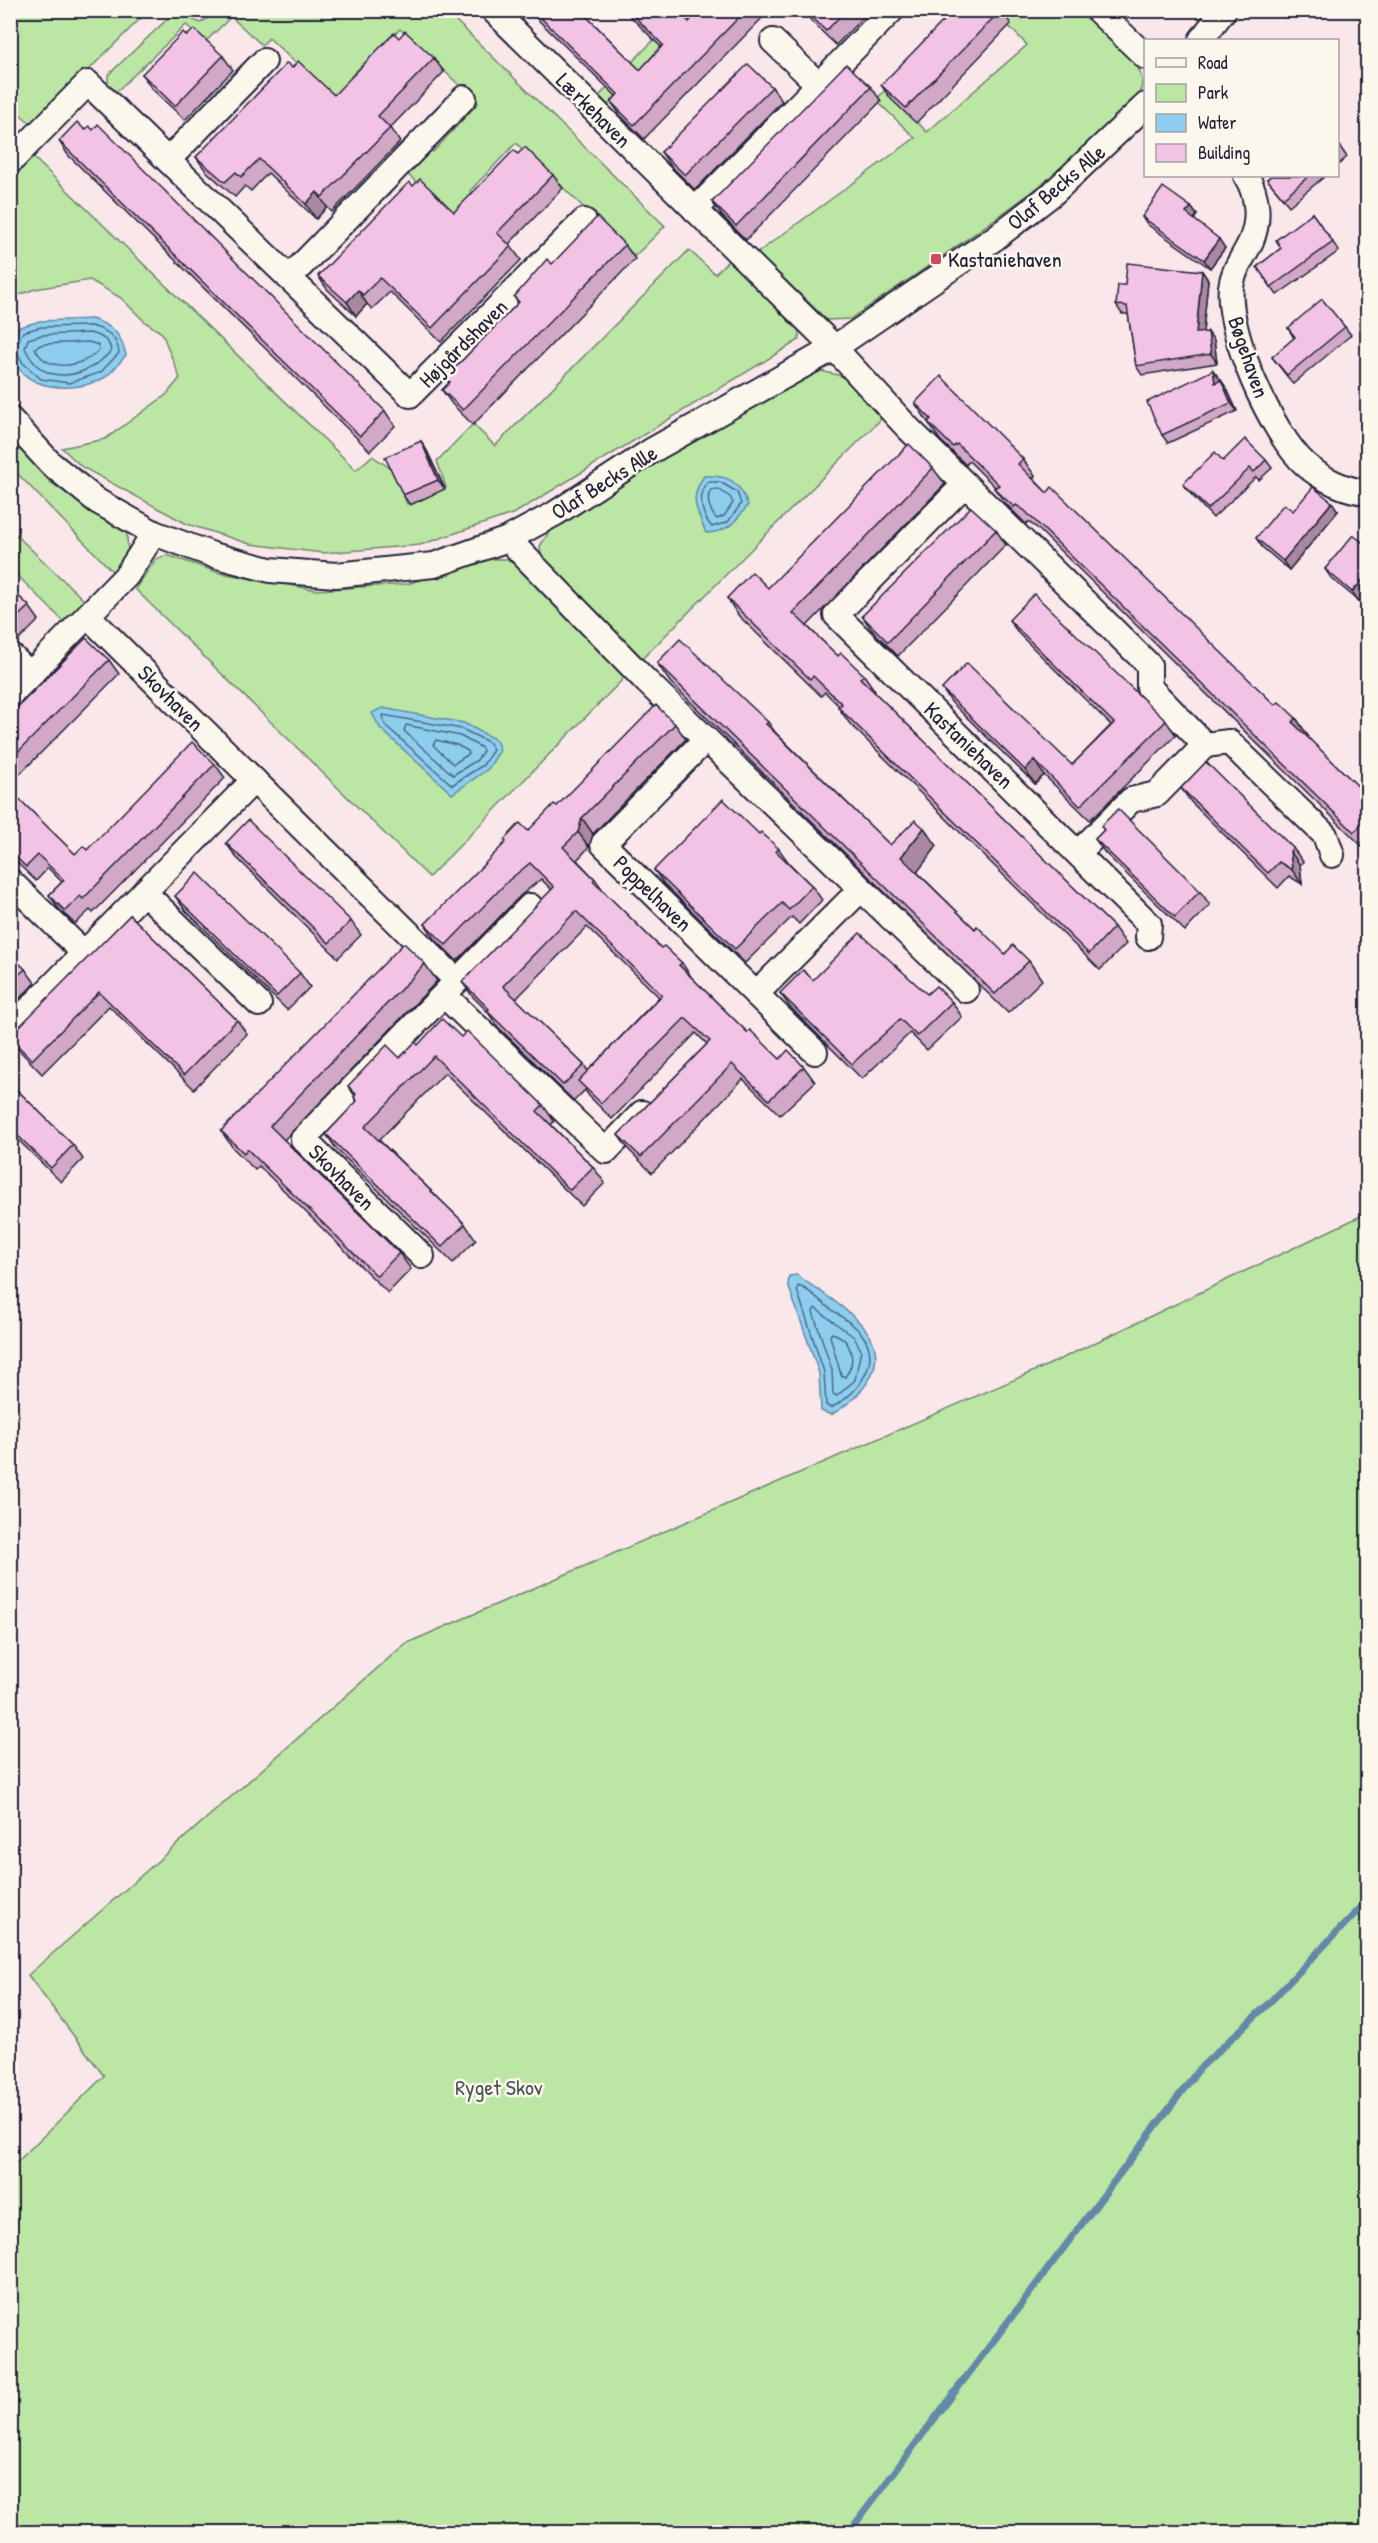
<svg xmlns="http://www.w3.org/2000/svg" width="1378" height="2543" font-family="'Patrick Hand',sans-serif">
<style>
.green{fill:#bce6a3;stroke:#6f846f;stroke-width:1.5}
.water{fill:#8dceef;stroke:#6289a7;stroke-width:1.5}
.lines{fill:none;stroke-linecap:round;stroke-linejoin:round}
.shore{stroke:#4d6783;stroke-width:1.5}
.stream{stroke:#6289a7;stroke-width:7}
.street-casing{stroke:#22223b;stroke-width:28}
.street{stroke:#fbf7ec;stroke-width:24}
.wall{fill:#d1a8c5;stroke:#22223b;stroke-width:1.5;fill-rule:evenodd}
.shaded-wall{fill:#aa88a0;stroke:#22223b;stroke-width:1.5}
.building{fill:#f3c3e5;stroke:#22223b;stroke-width:1.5}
.poi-dot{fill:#d1495b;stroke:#fbf7ec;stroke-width:2}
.labels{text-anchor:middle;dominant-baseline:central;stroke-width:5;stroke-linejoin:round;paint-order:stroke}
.street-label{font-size:22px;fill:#22223b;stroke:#fbf7ec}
.poi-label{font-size:22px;fill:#22223b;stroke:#fbf7ec;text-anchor:start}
.park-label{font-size:22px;fill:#485355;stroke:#fbf7ec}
</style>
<rect width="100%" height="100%" fill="#f9e7ea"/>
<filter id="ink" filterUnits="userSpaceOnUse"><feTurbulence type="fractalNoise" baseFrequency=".0167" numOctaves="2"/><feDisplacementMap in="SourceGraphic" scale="12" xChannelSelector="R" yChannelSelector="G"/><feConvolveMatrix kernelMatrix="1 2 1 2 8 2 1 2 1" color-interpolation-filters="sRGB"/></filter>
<g filter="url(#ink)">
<g class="green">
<polygon points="221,10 446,11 665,226 635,256 516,143 470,191 479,201 459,220 405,172 428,148 433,152 478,103 400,29 351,76 357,84 338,103 269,38 262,45 231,17 206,41 186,25 113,95 108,90 108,75 176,11 200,23"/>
<polygon points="10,11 148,11 33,125 11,107"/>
<polygon points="682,11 701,11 608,105 599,96"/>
<path d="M994,11H1083C1099,27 1143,59 1142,83C1141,128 896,288 850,319L827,320L757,253L915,138L876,100L885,90L927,132L1027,45Z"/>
<polygon points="29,158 34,158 356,470 372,456 393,470 407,504 446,487 437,461 473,424 495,446 689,250 715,274 732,257 799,326 799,340 515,513 420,545 323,553 250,544 187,524 82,467 62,448 105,439 166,395 180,378 162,333 145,322 121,298 90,280 35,289 11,298 11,177"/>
<polygon points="821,371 842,376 882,418 642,659 542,564 540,546 549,532 721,422"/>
<polygon points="10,436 50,482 127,534 128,555 113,572 11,467"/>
<polygon points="10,529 86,602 66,624 11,569"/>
<polygon points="167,555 220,573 317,590 407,584 487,559 507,559 538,583 627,675 429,877 135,589 156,559"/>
<polygon points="1367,1213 1367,2532 11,2532 11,2168 104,2076 28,1975 405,1644 1048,1365"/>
</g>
<g class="water">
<path d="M92,319C113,326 121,333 126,355C120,362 112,373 104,378C74,394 18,392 11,350C11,344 15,334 16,328L40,321Z"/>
<path d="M704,476C729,475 739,481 748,505C735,522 729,532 706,533C697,510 688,499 704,476Z"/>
<polygon points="382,708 464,723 496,740 500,750 488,769 452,794 380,728 372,713"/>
<path d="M797,1275C817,1290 851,1310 866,1330C892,1365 861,1397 831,1415L821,1411L819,1373L788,1285L789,1276Z"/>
</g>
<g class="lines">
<g class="shore">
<path d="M91,326C107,330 117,336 119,353L101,372L69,383L41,379L23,363L15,348L23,332L41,327Z"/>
<path d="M90,333C100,336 110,339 111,351C86,379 42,388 25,348L28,339L42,335Z"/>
<path d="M89,342L98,345L99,350C84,367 46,374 35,348L43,344Z"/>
<path d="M720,482L737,492L741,504L728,522L712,527C701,515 697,495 708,482Z"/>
<path d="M718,489L730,497L733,503L724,516L717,519C710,512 705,498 711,490Z"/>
<polygon points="383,715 462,729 490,743 493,750 483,765 452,785 385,725"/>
<polygon points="406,725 460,736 482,748 483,751 477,760 453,775 404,731"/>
<polygon points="436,740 457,745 468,751 469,754 453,764 433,745"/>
<path d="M798,1286C808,1288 819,1300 828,1307C838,1315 853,1323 861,1333C884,1362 857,1394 831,1408L826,1405L824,1372L797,1290Z"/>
<polygon points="815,1308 854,1337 861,1350 855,1380 837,1396 833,1394 832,1370 813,1312"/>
<path d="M832,1333C851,1338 858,1361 845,1377L841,1375L830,1336Z"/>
</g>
<polyline class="stream" points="849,2532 1199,2069 1266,2006 1368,1900"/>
<g class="street-casing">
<g id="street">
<polyline points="493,10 825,338 907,427 1149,665 1149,687 1205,745 1229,742 1325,835 1332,855"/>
<polyline points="1097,10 1146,57"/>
<polyline points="1201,40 1224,10"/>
<polyline points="773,41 819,85"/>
<polyline points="168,160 264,61"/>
<polyline points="10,162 88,83 410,395 584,221"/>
<path d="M1246,176C1258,195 1260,220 1251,241C1244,257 1233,269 1231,287C1226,332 1272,435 1306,465C1322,479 1346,491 1368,492"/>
<polyline points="695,210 892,10"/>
<polyline points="289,278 464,98"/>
<polyline points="10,419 51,464 97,501 154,533 213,555 270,570 336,575 434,565 508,539 556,513 651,451 834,348 995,238 1052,194 1146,105"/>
<polyline points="965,484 836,615 1149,924 1148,937"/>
<polyline points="508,539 647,682 966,990"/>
<polyline points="88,616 457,981"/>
<polyline points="10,655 31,675"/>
<polyline points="10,695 127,575 154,533"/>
<polyline points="706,739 603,844 815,1052"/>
<polyline points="1078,853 1131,800 1157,794 1205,745"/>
<polyline points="10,881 84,953"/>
<polyline points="144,892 259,1004"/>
<polyline points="756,994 860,890"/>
<polyline points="444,995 606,1151 642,1113"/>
<polyline points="10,1029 254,780"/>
<polyline points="422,1256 303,1139 530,906"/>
</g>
</g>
<use href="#street" class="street"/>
</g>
<g class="wall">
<polygon points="528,10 580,10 640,70 661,47 624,10 678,10 689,22 700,10 770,10 644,139 621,116 611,102 616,96"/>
<polygon points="804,10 870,10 836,45 812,22"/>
<polygon points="1001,10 1011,24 916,123 891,99 881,85"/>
<polygon points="223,56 233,70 185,120 152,89 142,74"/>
<polygon points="434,58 444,72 390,128 400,142 332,212 327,207 316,219 268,173 251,191 245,186 235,197 206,171 196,157 292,68 334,95"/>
<polygon points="772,87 782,101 695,190 671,166 661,152"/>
<polygon points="871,87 881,101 746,240 722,216 712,202"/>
<polygon points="59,141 385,411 395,426 370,451 68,155"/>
<polygon points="1338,144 1347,157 1338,165"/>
<polygon points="518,154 553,175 563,188 509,244 521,260 441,342 390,292 372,309 367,304 356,316 327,289 318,276 413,186 454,212"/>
<polygon points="1271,176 1325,176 1289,206 1267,179"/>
<polygon points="1191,207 1197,215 1194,219 1225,248 1210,268 1148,225 1142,217"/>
<polygon points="1312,213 1339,251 1277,295 1257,267 1281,248"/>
<polygon points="625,245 635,259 473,425 452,404 442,390 449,383 445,378 518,303 514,297 552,264"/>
<polygon points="1202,271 1208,280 1203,332 1214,340 1217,363 1142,375 1136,366 1128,314 1122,314 1116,305 1125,285"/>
<polygon points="1345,327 1351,335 1293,384 1272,357 1294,338 1288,328"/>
<polygon points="1220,379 1220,381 1221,380 1227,389 1237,411 1168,443 1162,435"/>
<polygon points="915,403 1023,459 1035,476 1033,478 1047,493 1275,705 1296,718 1308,736 1307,737 1368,796 1368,848 1366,850 1036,527 1028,522 1026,524 1007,505 994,488 995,487 969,461 966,465 940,440"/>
<polygon points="421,441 427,451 445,489 410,505 403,495"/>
<polygon points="1266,460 1272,468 1259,480 1256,477 1213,518 1189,492 1183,484 1223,461"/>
<polygon points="933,468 945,484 807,626 838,656 864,675 875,691 874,692 1114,927 1126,944 1100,970 850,724 838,707 839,706 825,692 821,696 738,615 727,598 768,588"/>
<polygon points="1293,511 1338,511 1289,570 1262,547 1256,538"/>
<polygon points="996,530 1006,545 898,656 872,630 862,616"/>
<polygon points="1368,535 1368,590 1359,601 1331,578 1325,569 1362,542"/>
<polygon points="10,588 29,606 39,620 16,643 10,637"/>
<polygon points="1009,620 1166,721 1176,735 1090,820 1044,775 1035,784 952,703 942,689 1072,765 1111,725 1019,634"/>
<polygon points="109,660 119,674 10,784 10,715"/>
<polygon points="657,663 768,722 775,732 890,845 924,828 937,846 917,872 975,929 1005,954 1029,961 1042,980 1008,1013 670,682"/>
<path d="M675,724L686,739L593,834L589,847L577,860L595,879L606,894L661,948L682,963L692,978L747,1032L780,1059L804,1067L815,1082L780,1115L743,1079L652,1173L629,1150L618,1135L707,1044L696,1033L612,1119L589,1096L585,1090L574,1101L498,1027L487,1011L473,997L462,982L552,890L541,879L520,896L457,961L436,940L425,924L528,831L557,806ZM587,927L659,997L588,1071L584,1065L516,999Z"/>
<polygon points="215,764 225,778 93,913 90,910 75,924 59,909 49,895 62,882 48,868 36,881 10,856 10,790 75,854 87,850"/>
<polygon points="1181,788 1293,848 1303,862 1300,865 1302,884 1289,876 1278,888 1191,802"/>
<polygon points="1101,826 1200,891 1210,905 1185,931 1105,853 1095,839 1104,830"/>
<polygon points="759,834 779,849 789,863 812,886 822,900 799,924 792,917 745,963 664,884 654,870"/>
<polygon points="226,843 351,921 361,935 338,958 236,857"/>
<polygon points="175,896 300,973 310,987 287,1010 185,910"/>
<polygon points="130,915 237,1020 247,1034 194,1089 109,1006 42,1074 20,1051 10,1038"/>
<polygon points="10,955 25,969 35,983 10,1008"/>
<polygon points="425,964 437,981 284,1140 399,1253 411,1269 388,1293 259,1166 255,1170 233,1148 221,1131"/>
<polygon points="813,980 927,994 952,1002 962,1017 927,1050 910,1033 862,1079 790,1007 780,993"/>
<polygon points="461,1037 543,1105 554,1121 551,1125 593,1167 605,1183 582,1206 445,1073 379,1140 465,1224 476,1240 453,1263 337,1150 326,1134 357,1102 354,1097 355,1096 348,1086 400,1058 418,1045"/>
<polygon points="10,1083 73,1145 83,1159 61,1182 10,1132"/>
</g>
<g class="shaded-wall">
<polygon points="317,192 327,207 316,219 306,204"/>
<polygon points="1191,207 1197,215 1192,222 1186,213"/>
<polygon points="1219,239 1225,248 1210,268 1204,260"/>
<polygon points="1202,271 1208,280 1202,342 1196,333"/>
<polygon points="358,290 367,304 356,316 347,302"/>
<polygon points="1208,332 1214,340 1217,363 1211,354"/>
<polygon points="1213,370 1220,379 1221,391 1215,383"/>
<polygon points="1221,380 1227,389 1237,411 1231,403"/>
<polygon points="421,441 427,451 445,489 438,480"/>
<polygon points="1332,502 1338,511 1289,570 1283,561"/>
<polygon points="1368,574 1368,590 1359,601 1352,592"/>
<polygon points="1296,718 1308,736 1304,739 1292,722"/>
<polygon points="1034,760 1044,775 1035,784 1025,770"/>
<polygon points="582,818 593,834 589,847 578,832"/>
<polygon points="924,828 937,846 915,875 901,857"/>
<polygon points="1290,851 1300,865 1302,884 1292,870"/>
</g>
<g class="building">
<polygon points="533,10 580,10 640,70 663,45 628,10 678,10 689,22 700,10 746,10 634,125 611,102 618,94"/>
<polygon points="805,10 846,10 826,31"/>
<polygon points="954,10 1001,10 906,108 881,85"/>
<polygon points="194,29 223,56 175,106 142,74 183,32 187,36"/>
<polygon points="405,31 434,58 378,116 390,128 322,197 317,192 306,204 259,159 241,177 236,172 225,182 196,157 287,63 292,68 298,61 334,95 394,33 399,38"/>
<polygon points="748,64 772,87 685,175 661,152"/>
<polygon points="846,64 871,87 736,226 712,202"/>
<polygon points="77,122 85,130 89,126 93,130 98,124 385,411 360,436 59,141"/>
<polygon points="525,147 553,175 497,233 511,246 432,328 380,278 363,295 358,290 347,302 318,276 409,182 413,186 420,179 454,212 514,150 518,154"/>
<polygon points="1271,176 1309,176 1283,198 1267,179"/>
<polygon points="1163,187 1191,207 1186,213 1219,239 1204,260 1142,217"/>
<polygon points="1312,213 1333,242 1271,287 1257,267 1281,248 1276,240"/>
<polygon points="597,217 625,245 463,410 442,390 450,382 445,378 519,302 514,297 547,259 552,264"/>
<polygon points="1127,263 1202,271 1196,333 1208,332 1211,354 1136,366 1127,306 1116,305 1118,285 1125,285"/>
<polygon points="1322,299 1345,327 1287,375 1272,357 1295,337 1288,328"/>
<polygon points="1213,370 1215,383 1221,380 1231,403 1162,435 1147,402"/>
<polygon points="941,376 1023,459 1018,464 1047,493 1052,487 1275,705 1279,702 1296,718 1292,722 1368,796 1368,818 1354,832 1024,510 1016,505 1014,507 994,488 999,485 957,444 953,447 928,422 931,419 915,403"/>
<polygon points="1245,439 1266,460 1254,472 1250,468 1208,509 1183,484 1215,452 1223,461"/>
<polygon points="421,441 438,480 403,495 385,457"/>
<polygon points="909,444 933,468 793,613 838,656 841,653 864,675 860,678 1114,927 1089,954 838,707 842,704 813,676 810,679 727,598 752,572 768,588"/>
<polygon points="1313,487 1332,502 1283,561 1256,538 1284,504 1293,511"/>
<polygon points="971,507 996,530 888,642 862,616"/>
<polygon points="1353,535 1362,542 1368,535 1368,574 1352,592 1325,569"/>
<polygon points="10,588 29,606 10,624"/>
<polygon points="1034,594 1166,721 1080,806 1034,760 1025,770 942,689 967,663 1072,765 1114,723 1009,620"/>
<polygon points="86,638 109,660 10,760 10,715"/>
<polygon points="680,639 768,722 766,724 890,845 915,820 924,828 901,857 975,929 977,926 1005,954 1013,945 1029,961 995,994 657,663"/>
<polygon points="656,705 675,724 582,818 578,832 563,847 595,879 593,881 661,948 664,946 682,963 679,965 747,1032 750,1030 780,1059 788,1050 804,1067 769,1100 732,1064 641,1157 618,1135 710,1041 685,1018 601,1103 578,1081 662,995 576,911 503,986 584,1065 563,1085 487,1011 489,1009 462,982 554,887 530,863 509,880 446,945 425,924 506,842 504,840 520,823 528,831 554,804 557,806"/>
<polygon points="192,742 215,764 83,899 80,896 65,911 49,895 64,880 38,855 26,867 10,851 10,790 75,854 83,846 87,850"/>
<polygon points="1206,762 1293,848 1290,851 1292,870 1279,862 1268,873 1181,788"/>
<polygon points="723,799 759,834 761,832 779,849 776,851 812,886 789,910 782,903 735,949 654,870"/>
<polygon points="1118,809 1200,891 1175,917 1095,839 1104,830 1101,826"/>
<polygon points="248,820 351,921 329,943 226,843"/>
<polygon points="198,873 300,973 277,996 175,896"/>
<polygon points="130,915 237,1020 184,1075 99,992 32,1060 10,1038 10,1036"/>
<polygon points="860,933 927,994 936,986 952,1002 917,1036 900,1019 852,1064 780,993 803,970 813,980"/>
<polygon points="404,943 425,964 270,1126 399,1253 377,1276 247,1149 244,1153 221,1131"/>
<polygon points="10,955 25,969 10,983"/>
<polygon points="442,1019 461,1037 467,1031 543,1105 537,1111 593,1167 570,1190 434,1056 365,1127 465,1224 442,1247 326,1134 357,1101 354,1097 356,1094 348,1086 387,1045 400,1058 415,1042 418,1045"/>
<polygon points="10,1083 73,1145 51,1168 10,1128"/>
</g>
</g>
<rect class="poi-dot" x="930" y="253" width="12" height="12" rx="3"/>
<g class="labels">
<g class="street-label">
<text transform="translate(594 110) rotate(45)">Lærkehaven</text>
<text transform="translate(1056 187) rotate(-40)">Olaf Becks Alle</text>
<text transform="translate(463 343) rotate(-45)">Højgårdshaven</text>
<text transform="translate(1249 357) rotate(71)">Bøgehaven</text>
<text transform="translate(604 482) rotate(-32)">Olaf Becks Alle</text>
<text transform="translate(171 698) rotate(45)">Skovhaven</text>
<text transform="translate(969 745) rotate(44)">Kastaniehaven</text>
<text transform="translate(653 893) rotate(44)">Poppelhaven</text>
<text transform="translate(342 1177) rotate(45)">Skovhaven</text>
</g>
<g class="poi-label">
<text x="948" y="259">Kastaniehaven</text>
</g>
<g class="park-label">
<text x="499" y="2087">Ryget Skov</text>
</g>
</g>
<rect width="1378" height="2543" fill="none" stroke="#fbf7ec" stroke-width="36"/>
<rect x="18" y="18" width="1342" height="2507" fill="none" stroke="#22223b" stroke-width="2" filter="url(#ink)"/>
<rect x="1144" y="39" width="195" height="138" fill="#fbf7ec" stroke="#a4a2a5" stroke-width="1.5"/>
<rect x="1156" y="58" width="30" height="9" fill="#fbf7ec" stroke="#a4a2a5" stroke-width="1.5"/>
<text x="1198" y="69" font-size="18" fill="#22223b">Road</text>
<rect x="1156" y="84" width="30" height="18" fill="#bce6a3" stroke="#a4a2a5" stroke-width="1.5"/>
<text x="1198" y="99" font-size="18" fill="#22223b">Park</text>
<rect x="1156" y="114" width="30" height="18" fill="#8dceef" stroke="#a4a2a5" stroke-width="1.5"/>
<text x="1198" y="129" font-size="18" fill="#22223b">Water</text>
<rect x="1156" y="144" width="30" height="18" fill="#f3c3e5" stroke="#a4a2a5" stroke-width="1.5"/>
<text x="1198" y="159" font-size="18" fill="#22223b">Building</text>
</svg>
